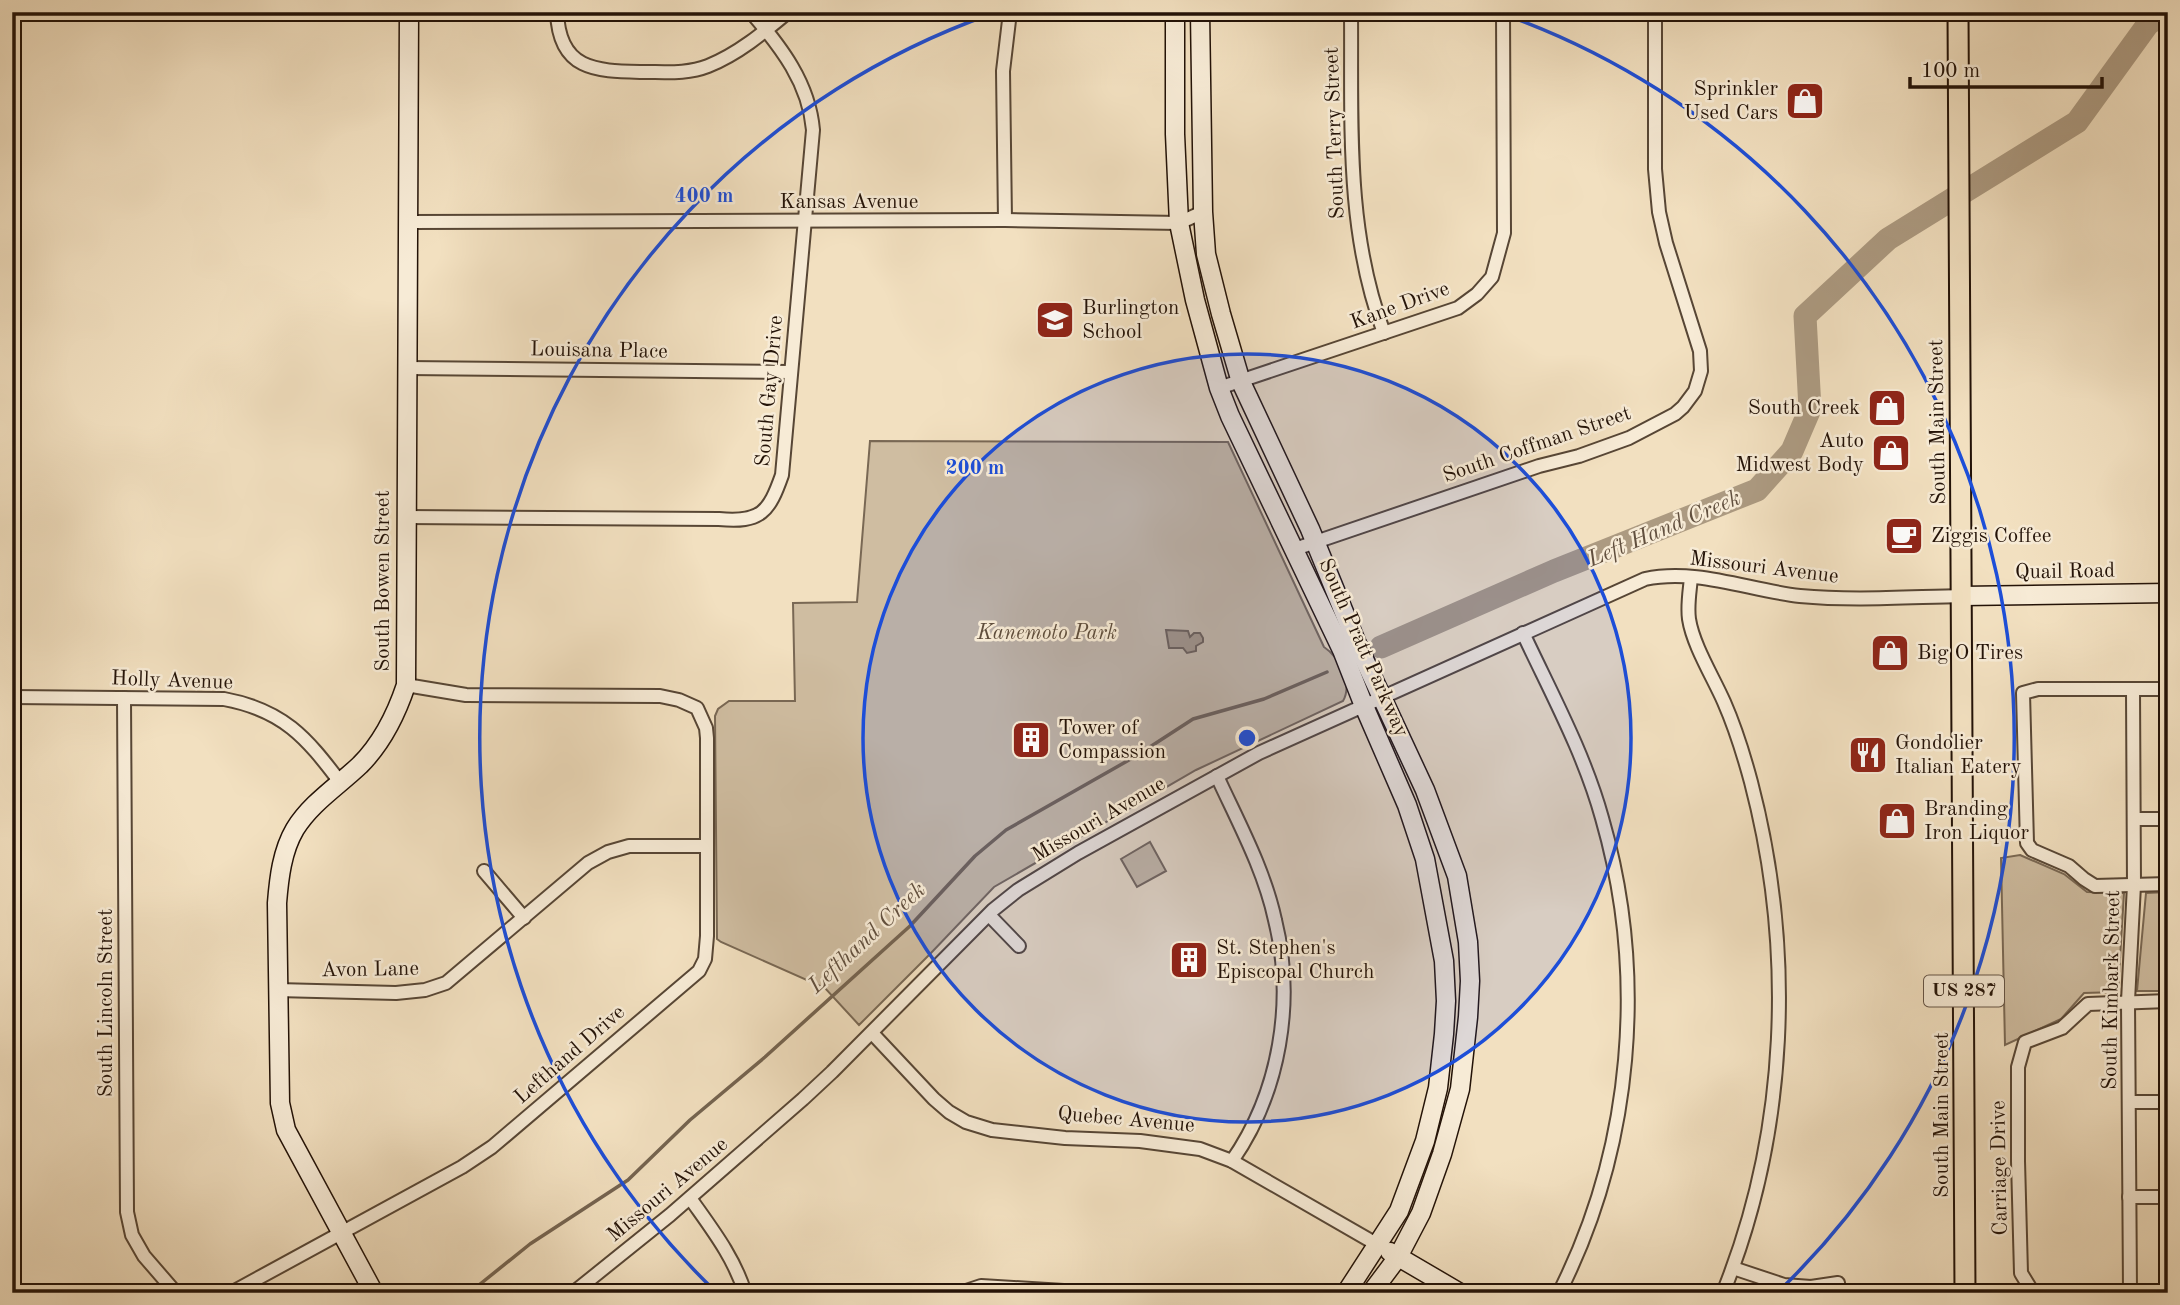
<svg xmlns="http://www.w3.org/2000/svg" width="2180" height="1305" font-family="'Old Standard TT',serif">
<style>
.green{fill:#cfbda1;stroke:#796854;stroke-width:2}
.water{fill:#ac9a81;stroke:#756450;stroke-width:2}
.lines{fill:none;stroke-linecap:round;stroke-linejoin:round}
.stream{stroke:#756450;stroke-width:3.5}
.river{stroke:#ac9a81;stroke-width:23}
.street-casing{stroke:#574635;stroke-width:16}
.secondary-casing{stroke:#231207;stroke-width:21}
.primary-casing{stroke:#231207;stroke-width:23}
.street{stroke:#f7ebd6;stroke-width:12}
.secondary{stroke:#f7ebd6;stroke-width:18}
.primary{stroke:#f2e0c0;stroke-width:19}
.ring{fill:none;stroke:#1d4ed8;stroke-width:3.5}
.labels{text-anchor:middle;dominant-baseline:central;stroke-width:5;stroke-linejoin:round;paint-order:stroke}
.shield{fill:#f7ebd6;stroke:#635345;stroke-width:2}
.shield-label{font-size:19px;font-weight:bold;fill:#231207}
.poi-label{font-size:21px;fill:#231207;stroke:#f7ebd6;text-anchor:start}
.street-label{font-size:21px;fill:#231207;stroke:#f7ebd6}
.park-label{font-size:21px;font-style:italic;fill:#5f4e3d;stroke:#f7ebd6}
.water-label{font-size:23px;font-style:italic;fill:#614f3e;stroke:#f7ebd6}
.centre{fill:#1d4ed8;stroke:#f7ebd6;stroke-width:3.5}
.ring-label{font-size:21px;text-anchor:middle;font-weight:bold;fill:#1d4ed8;stroke:#f7ebd6;stroke-width:5;stroke-linejoin:round;paint-order:stroke}
</style>
<rect width="100%" height="100%" fill="#f2e0c0"/>
<filter id="stains"><feTurbulence type="fractalNoise" baseFrequency=".00286" numOctaves="4"/><feColorMatrix values="0 0 0 0 .2 0 0 0 0 .09 0 0 0 0 .02 0 0 0 .5 -.17"/></filter>
<radialGradient id="worn" r=".72"><stop offset=".6" stop-color="#630" stop-opacity="0"/><stop offset="1" stop-color="#630" stop-opacity=".3"/></radialGradient>
<g class="green">
<path d="M870,441L1228,442L1324,647C1339,657 1353,684 1343,701L1196,770L994,887L931,953L859,1025L825,988L721,942L717,939L715,716L718,709L729,701H795L793,603L857,602Z"/>
<polygon points="1150,842 1166,871 1137,887 1121,859"/>
<polygon points="2020,855 2064,874 2087,892 2124,893 2118,992 2084,993 2061,1019 2005,1045 2001,858"/>
<polygon points="2168,892 2168,991 2137,991 2146,893"/>
</g>
<polygon class="water" points="1166,630 1188,631 1190,637 1194,633 1200,633 1203,638 1203,642 1196,646 1196,651 1187,653 1183,648 1169,648"/>
<g class="lines">
<polyline class="stream" points="469,1293 530,1244 628,1180 690,1120 765,1057 910,926 975,856 1006,830 1136,756 1193,719 1264,699 1327,672"/>
<polyline class="river" points="1381,647 1554,571 1757,490 1792,451 1810,409 1805,316 1888,239 2077,122 2148,24 2165,12"/>
<g class="street-casing">
<g id="street">
<path d="M557,12C559,72 598,71 644,72C666,72 688,74 708,66C738,54 763,33 788,12"/>
<path d="M1351,12C1352,120 1345,230 1384,333"/>
<polyline points="1005,220 1003,71 1010,12"/>
<polyline points="408,222 1005,220 1179,223 1203,212"/>
<polyline points="407,368 791,372"/>
<polyline points="1219,388 1458,308 1477,294 1492,277 1504,233 1503,12"/>
<path d="M406,517L719,519C761,523 769,512 782,475L813,130C809,83 781,47 751,12"/>
<polyline points="1295,549 1539,466 1579,456 1629,438 1675,414 1683,407 1695,391 1701,371 1700,351 1666,243 1659,212 1655,169 1655,12"/>
<path d="M1691,577C1690,590 1687,605 1689,619C1693,645 1713,677 1724,702C1735,727 1744,756 1751,782C1795,950 1788,1132 1723,1293"/>
<path d="M1523,633C1551,693 1584,753 1602,818C1647,974 1633,1147 1559,1293"/>
<polyline points="2168,689 2038,689 2023,693 2027,843 2032,850 2069,866 2084,879 2095,886 2168,884"/>
<path d="M12,697L224,699C283,710 306,737 340,782"/>
<polyline points="124,698 127,1212 132,1235 144,1256 176,1293"/>
<path d="M1217,776C1238,822 1264,869 1275,920C1295,1001 1280,1092 1232,1161"/>
<polyline points="2134,819 2168,819"/>
<polyline points="484,871 524,918"/>
<polyline points="989,915 1019,946"/>
<polyline points="277,990 396,993 425,990 446,983 588,863 608,852 629,846 707,846"/>
<polyline points="2168,1001 2088,1004 2062,1028 2025,1042 2018,1067 2018,1161 2021,1273 2032,1291 2168,1291"/>
<polyline points="872,1033 934,1099 949,1112 966,1122 992,1130 1065,1138 1140,1141 1200,1149 1232,1161 1378,1245"/>
<polyline points="2129,1102 2168,1102"/>
<polyline points="2129,1197 2168,1197"/>
<path d="M690,1198C711,1228 734,1257 745,1293"/>
<polyline points="1733,1268 1784,1285 1811,1287 1838,1283"/>
<polyline points="2130,1291 2128,1001 2134,885 2133,690"/>
<polyline points="231,1293 462,1167 492,1147 699,971 705,959 707,936 707,738 706,728 697,708 679,700 660,696 466,695 406,685"/>
<path d="M573,1293L670,1215L803,1099L832,1072L993,910L1018,890L1078,853L1259,753L1645,579C1696,568 1748,590 1800,596C1853,601 1909,597 1962,596"/>
<polyline points="960,1293 981,1286 1096,1293"/>
</g>
</g>
<g class="secondary-casing">
<g id="secondary">
<polyline points="1175,12 1175,134 1179,223 1195,300 1219,388 1230,416 1342,650 1364,706 1407,805 1425,859 1444,961 1446,1001 1444,1034 1438,1088 1425,1141 1399,1211 1346,1293"/>
<polyline points="1200,12 1203,212 1206,254 1221,314 1241,382 1310,529 1357,644 1425,790 1457,876 1468,942 1470,981 1468,1017 1460,1089 1442,1154 1421,1213 1398,1257 1371,1293"/>
<polyline points="1962,596 2168,593"/>
<polyline points="1390,1252 1460,1293"/>
<path d="M374,1293L286,1130L280,1103L277,903C279,878 282,851 295,829C311,803 338,786 360,765C383,742 396,715 406,685L409,12"/>
</g>
</g>
<g class="primary-casing">
<polyline id="primary" points="1958,12 1965,1293"/>
</g>
<use href="#street" class="street"/>
<use href="#secondary" class="secondary"/>
<use href="#primary" class="primary"/>
</g>
<circle cx="1247" cy="738" r="384" fill="#1d4ed8" fill-opacity=".12"/>
<g class="ring">
<circle cx="1247" cy="738" r="384"/>
<path d="M714 1290A768 768 0 0 1 991 14M1503 14A768 768 0 0 1 1780 1290"/>
</g>
<defs>
<g id="shop-square" transform="scale(2.0125)"><rect x="-9" y="-9" width="18" height="18" rx="4" fill="#8f2418" stroke="#f7ebd6"/><path d="M-5-2.5h2.3a2.7 3.5 0 0 1 5.4 0H5L5.5 6h-11ZM-1.5-2.5h3a1.5 2.3 0 0 0-3 0Z" fill="#fff"/></g>
<g id="school-square" transform="scale(2.0125)"><rect x="-9" y="-9" width="18" height="18" rx="4" fill="#8f2418" stroke="#f7ebd6"/><path d="M0-5L7-2L0 1L-7-2ZM-4 1L0 2.5L4 1V4Q0 6-4 4Z" fill="#fff"/></g>
<g id="cafe-square" transform="scale(2.0125)"><rect x="-9" y="-9" width="18" height="18" rx="4" fill="#8f2418" stroke="#f7ebd6"/><path d="M-5.5-4.5H6V0H3Q3 3.5 0 3.5H-2.5Q-5.5 3.5-5.5 0ZM3-3.2v2h1.7v-2ZM-6 4.5H4V6H-6Z" fill="#fff"/></g>
<g id="building-square" transform="scale(2.0125)"><rect x="-9" y="-9" width="18" height="18" rx="4" fill="#8f2418" stroke="#f7ebd6"/><path d="M-4-6H4V6H1V3H-1V6H-4ZM-2.5-4.3h1.7v1.8h-1.7ZM.8-4.3h1.7v1.8H.8ZM-2.5-1h1.7V.8h-1.7ZM.8-1h1.7V.8H.8Z" fill="#fff"/></g>
<g id="restaurant-square" transform="scale(2.0125)"><rect x="-9" y="-9" width="18" height="18" rx="4" fill="#8f2418" stroke="#f7ebd6"/><path d="M-5-6h1v4h1v-4h1v4h1v-4h1v5L-1.5 .5V6h-2V.5L-5-1ZM5-6V6H3V1.5H1.5Q1.5-4 5-6Z" fill="#fff"/></g>
</defs>
<g fill-rule="evenodd">
<use href="#shop-square" x="1805" y="101"/>
<use href="#school-square" x="1055" y="320"/>
<use href="#shop-square" x="1887" y="408"/>
<use href="#shop-square" x="1891" y="453"/>
<use href="#cafe-square" x="1904" y="536"/>
<use href="#shop-square" x="1890" y="653"/>
<use href="#building-square" x="1031" y="740"/>
<use href="#restaurant-square" x="1868" y="755"/>
<use href="#shop-square" x="1897" y="821"/>
<use href="#building-square" x="1189" y="960"/>
</g>
<g class="labels">
<rect class="shield" x="1924" y="975.5" width="80" height="31" rx="5"/>
<g class="shield-label">
<text x="1964" y="991">US 287</text>
</g>
<g class="poi-label">
<text x="1778" y="89" text-anchor="end">Sprinkler<tspan x="1778" dy="24">Used Cars</tspan></text>
<text x="1082" y="308">Burlington<tspan x="1082" dy="24">School</tspan></text>
<text x="1860" y="408" text-anchor="end">South Creek</text>
<text x="1864" y="441" text-anchor="end">Auto<tspan x="1864" dy="24">Midwest Body</tspan></text>
<text x="1931" y="536">Ziggis Coffee</text>
<text x="1917" y="653">Big O Tires</text>
<text x="1058" y="728">Tower of<tspan x="1058" dy="24">Compassion</tspan></text>
<text x="1895" y="743">Gondolier<tspan x="1895" dy="24">Italian Eatery</tspan></text>
<text x="1924" y="809">Branding<tspan x="1924" dy="24">Iron Liquor</tspan></text>
<text x="1216" y="948">St. Stephen's<tspan x="1216" dy="24">Episcopal Church</tspan></text>
</g>
<g class="street-label">
<text transform="translate(1335 133) rotate(-92)">South Terry Street</text>
<text x="849" y="202">Kansas Avenue</text>
<text transform="translate(1400 306) rotate(-20)">Kane Drive</text>
<text transform="translate(599 351) rotate(1)">Louisana Place</text>
<text transform="translate(770 391) rotate(-85)">South Gay Drive</text>
<text transform="translate(1938 422) rotate(-91)">South Main Street</text>
<text transform="translate(1537 445) rotate(-19)">South Coffman Street</text>
<text transform="translate(1764 568) rotate(7)">Missouri Avenue</text>
<text transform="translate(2065 572) rotate(-1)">Quail Road</text>
<text transform="translate(383 581) rotate(-90)">South Bowen Street</text>
<text transform="translate(1363 648) rotate(66)">South Pratt Parkway</text>
<text transform="translate(172 681) rotate(2)">Holly Avenue</text>
<text transform="translate(1099 820) rotate(-30)">Missouri Avenue</text>
<text transform="translate(370 970) rotate(-1)">Avon Lane</text>
<text transform="translate(2112 990) rotate(-89)">South Kimbark Street</text>
<text transform="translate(106 1003) rotate(-90)">South Lincoln Street</text>
<text transform="translate(570 1055) rotate(-41)">Lefthand Drive</text>
<text transform="translate(1942 1115) rotate(-90)">South Main Street</text>
<text transform="translate(1126 1120) rotate(5)">Quebec Avenue</text>
<text transform="translate(2000 1168) rotate(-91)">Carriage Drive</text>
<text transform="translate(668 1190) rotate(-40)">Missouri Avenue</text>
</g>
<g class="park-label">
<text x="1047" y="633">Kanemoto Park</text>
</g>
<g class="water-label">
<text transform="translate(1664 529) rotate(-23)">Left Hand Creek</text>
<text transform="translate(867 938) rotate(-43)">Lefthand Creek</text>
</g>
</g>
<circle cx="1247" cy="738" r="10" class="centre"/>
<g class="ring-label">
<text x="704" y="202">400 m</text>
<text x="975" y="474">200 m</text>
</g>
<rect width="2180" height="1305" fill="none" stroke="#f2e0c0" stroke-width="42"/>
<rect x="14" y="14" width="2152" height="1277" fill="none" stroke="#231207" stroke-width="3.5"/>
<rect x="21" y="21" width="2138" height="1263" fill="none" stroke="#231207" stroke-width="2"/>
<path d="M1910 77v10h192v-10" fill="none" stroke="#231207" stroke-width="3.5"/>
<text x="1921" y="77" font-size="21" fill="#231207" stroke="#f7ebd6" stroke-width="5" paint-order="stroke">100 m</text>
<rect width="100%" height="100%" filter="url(#stains)"/>
<rect width="100%" height="100%" fill="url(#worn)"/>
</svg>
